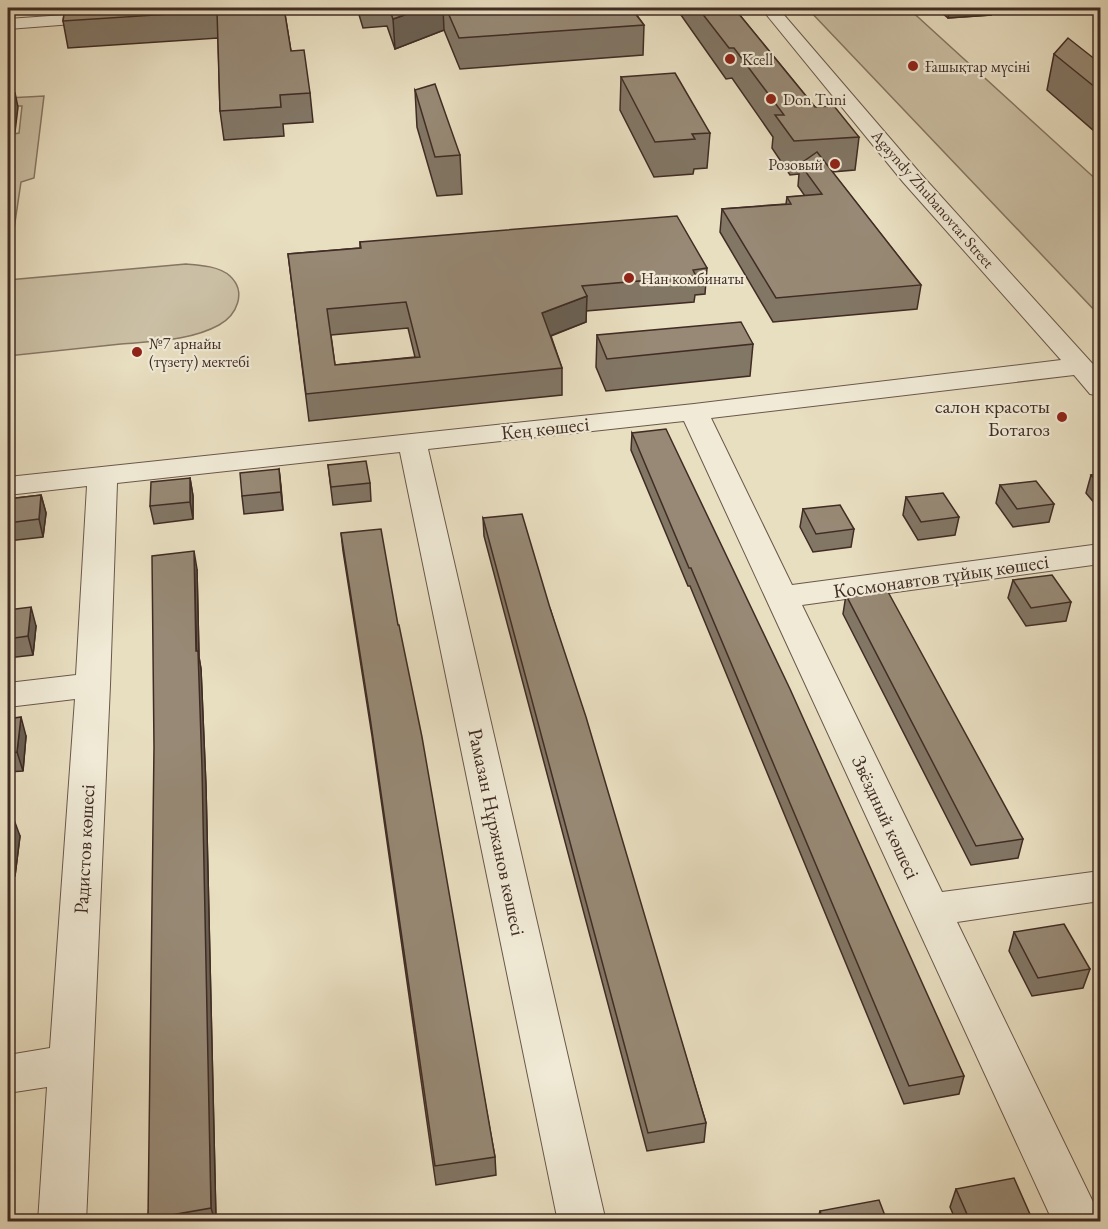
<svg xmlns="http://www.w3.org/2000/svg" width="1108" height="1229" font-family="'EB Garamond',serif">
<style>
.green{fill:#cbc0a5;stroke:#867664;stroke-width:1.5}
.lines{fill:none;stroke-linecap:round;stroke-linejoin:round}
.minor-casing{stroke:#6a584b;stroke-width:2}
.minor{fill:#f0ead6;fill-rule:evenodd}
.wall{fill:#827665;stroke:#402c24;stroke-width:1.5;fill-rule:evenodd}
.shaded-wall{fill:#6a6052;stroke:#402c24;stroke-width:1.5}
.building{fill:#978975;stroke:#402c24;stroke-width:1.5;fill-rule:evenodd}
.poi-dot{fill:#8f2418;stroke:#f0ead6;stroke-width:2}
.labels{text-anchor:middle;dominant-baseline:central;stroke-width:4.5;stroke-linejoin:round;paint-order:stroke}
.far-poi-label{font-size:16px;fill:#402c24;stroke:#f0ead6;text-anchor:start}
.far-street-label{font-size:16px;fill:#402c24;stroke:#f0ead6}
.poi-label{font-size:20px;fill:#402c24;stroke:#f0ead6;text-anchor:end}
.street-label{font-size:20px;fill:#402c24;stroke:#f0ead6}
</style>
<rect width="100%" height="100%" fill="#e8dec0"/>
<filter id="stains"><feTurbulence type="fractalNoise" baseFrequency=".00333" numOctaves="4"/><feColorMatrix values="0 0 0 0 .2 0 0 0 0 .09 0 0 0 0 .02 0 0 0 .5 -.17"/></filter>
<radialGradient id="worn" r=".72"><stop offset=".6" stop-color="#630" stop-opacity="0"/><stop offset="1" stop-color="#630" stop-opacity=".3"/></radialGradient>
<g class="green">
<polygon points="807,8 908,8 1100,183 1100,316"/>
<polygon points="44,96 34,178 21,182 14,229 8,229 8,135 19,133 22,106 8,106 8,98"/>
<path d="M186,264C199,265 219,266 230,276C247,292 237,315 219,325C190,341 153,341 121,344C83,348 45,352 8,356V280Z"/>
</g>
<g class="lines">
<g class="minor-casing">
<g id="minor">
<polygon points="761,8 778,8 919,172 1100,372 1100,396 1090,394 1074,375 711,418 792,585 1100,544 1100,564 802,605 942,892 1100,871 1100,901 957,922 1095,1206 1100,1222 1053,1222 684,421 428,449 606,1222 558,1222 400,452 117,483 110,685 86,1222 38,1222 47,1087 8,1093 8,1055 50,1048 75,699 8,707 8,683 76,675 87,486 8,495 8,477 694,404 1061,360 903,182"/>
<polygon points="106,12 112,13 115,17 112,21 8,29 8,19"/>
</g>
</g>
<use href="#minor" class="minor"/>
</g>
<g class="wall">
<polygon points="65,8 284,8 291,51 310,93 313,122 283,124 284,136 224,140 220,111 218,38 68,48 63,21"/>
<polygon points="357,8 672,8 633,10 644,25 643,55 460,69 444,30 395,49 387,26 363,28"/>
<polygon points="676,8 734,8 815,107 859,137 855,170 832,172 921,285 917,309 773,322 720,232 722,209 786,204 787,197 805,196 798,186 799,174 790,175 772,148 773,137 732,78 726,79"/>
<polygon points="936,8 992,8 991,15 948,18"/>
<polygon points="1054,54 1101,64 1101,137 1047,90"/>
<polygon points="621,77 710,133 707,168 694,169 693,174 654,177 620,110"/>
<polygon points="415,90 460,155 462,194 437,196 417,127"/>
<path d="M360,242L707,268L705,294L695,295L694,302L586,311V322L551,336L562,368V395L309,421L288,254L360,248ZM408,328L415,357L335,365L331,335Z"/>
<polygon points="597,335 753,344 750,376 606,391 596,367"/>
<polygon points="632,433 964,1076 959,1094 904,1104 690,586 688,586 631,450"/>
<polygon points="328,465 370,483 371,501 333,505"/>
<polygon points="279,469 283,510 244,514 242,496"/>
<polygon points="1101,474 1101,511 1086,493 1091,475"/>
<polygon points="190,478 193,496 193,519 154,524 150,506"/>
<polygon points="1000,485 1054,504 1049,522 1013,527 996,503"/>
<polygon points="41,495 46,513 43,537 8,541 8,499"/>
<polygon points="906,497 959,517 955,535 918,540 903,515"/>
<polygon points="803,509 854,529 851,547 813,552 800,527"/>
<polygon points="483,518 550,608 706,1123 704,1142 647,1151 484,536"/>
<polygon points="341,533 398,625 495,1157 496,1175 436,1185 372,736 343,551"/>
<polygon points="197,569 199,657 201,669 206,787 216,1221 148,1221 148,1219"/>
<polygon points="1013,580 1071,602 1066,621 1026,626 1008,598"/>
<polygon points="846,595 1023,839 1018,858 971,865 843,614"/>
<polygon points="8,610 36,626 33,655 8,658"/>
<polygon points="8,719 26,736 23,771 8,772"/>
<polygon points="8,818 20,836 15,876 8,877"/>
<polygon points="1014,932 1090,969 1083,988 1032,996 1009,951"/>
<polygon points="956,1189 1033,1221 956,1221 950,1207"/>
<polygon points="820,1211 887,1221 817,1221"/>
</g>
<g class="shaded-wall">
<polygon points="424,8 443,8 444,30 395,49 393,19"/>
<polygon points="950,8 992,8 991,15 948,18"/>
<polygon points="15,93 18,107 15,132 8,133 8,118"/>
<polygon points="587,296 586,322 542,339 542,313"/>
<polygon points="279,469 281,486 283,510 281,492"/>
<polygon points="190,478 193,496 193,519 190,502"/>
<polygon points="41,495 46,513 43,537 39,519"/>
<polygon points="194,551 197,569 199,657 201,669 206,787 216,1221 215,1221 211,1208"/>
<polygon points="31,607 36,626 33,655 28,636"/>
<polygon points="21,717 26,736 23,771 17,752"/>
<polygon points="13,817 20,836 15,876 9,857"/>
</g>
<g class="building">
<polygon points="65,8 284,8 291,51 304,50 310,93 280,95 281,107 220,111 217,11 63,21"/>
<polygon points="389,8 424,8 393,19"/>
<polygon points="446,8 631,8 644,25 459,38"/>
<polygon points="698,8 734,8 815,107 834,106 859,137 794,141 775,115 784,115 734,48 729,48"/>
<polygon points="1068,38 1101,64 1101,92 1054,54"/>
<polygon points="675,73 710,133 692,134 695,139 655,142 621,77"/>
<polygon points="435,84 460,155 435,157 415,90"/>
<polygon points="8,93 15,93 12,118 8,118"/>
<polygon points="817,152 921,285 776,298 722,209 791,204 787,197 822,194 800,164"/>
<path d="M677,216L707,268L693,270L696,276L582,286L587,296L542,313L562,368L306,394L288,254L361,248L360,242ZM406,302L420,357L335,365L327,309Z"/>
<polygon points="741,322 753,344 607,359 597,335"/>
<polygon points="666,429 790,689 964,1076 909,1086 691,568 689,568 632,433"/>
<polygon points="366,461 370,483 331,487 328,465"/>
<polygon points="279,469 281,492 242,496 240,473"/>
<polygon points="1101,474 1101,487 1091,475"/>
<polygon points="190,478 190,502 150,506 151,482"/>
<polygon points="1036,481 1054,504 1017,509 1000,485"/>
<polygon points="943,493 959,517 921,522 906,497"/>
<polygon points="41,495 39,519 8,523 8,499"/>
<polygon points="840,505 854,529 816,534 803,509"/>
<polygon points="522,514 550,608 586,717 706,1123 648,1133 483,518"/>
<polygon points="381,529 398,625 399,625 422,737 495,1157 435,1166 370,717 341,533"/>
<polygon points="194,551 196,651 198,651 202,768 211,1208 148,1219 154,747 152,556"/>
<polygon points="1052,575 1071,602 1031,608 1013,580"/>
<polygon points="887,590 1023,839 976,846 846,595"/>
<polygon points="31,607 28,636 8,639 8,610"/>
<polygon points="21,717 17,752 8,753 8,719"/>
<polygon points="13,817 9,857 8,857 8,818"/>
<polygon points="1064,924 1090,969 1038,978 1014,932"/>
<polygon points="1014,1178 1033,1221 970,1221 956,1189"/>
<polygon points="879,1200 887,1221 823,1221 820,1211"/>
</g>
<g class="poi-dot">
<circle cx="730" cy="59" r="6"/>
<circle cx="913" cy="66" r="6"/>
<circle cx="771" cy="99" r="6"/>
<circle cx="835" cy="164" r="6"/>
<circle cx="629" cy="278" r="6"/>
<circle cx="137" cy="352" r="6"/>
<circle cx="1062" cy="417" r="6"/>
</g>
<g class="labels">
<g class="far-poi-label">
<text x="742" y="59">Kcell</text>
<text x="925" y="66">Ғашықтар мүсіні</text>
<text x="783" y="99">Don Tuni</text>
<text x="823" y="164" text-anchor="end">Розовый</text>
<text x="641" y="278">Нан комбинаты</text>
<text x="149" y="343">№7 арнайы<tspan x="149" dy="18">(түзету) мектебі</tspan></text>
</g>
<g class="far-street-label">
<text transform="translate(933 199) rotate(49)">Agayndy Zhubanovtar Street</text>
</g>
<g class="poi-label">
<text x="1050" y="406">салон красоты<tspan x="1050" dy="23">Ботагоз</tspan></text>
</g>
<g class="street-label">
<text transform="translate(545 428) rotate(-6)">Кең көшесі</text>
<text transform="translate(941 576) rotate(-8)">Космонавтов тұйық көшесі</text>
<text transform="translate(886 817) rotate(65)">Звёздный көшесі</text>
<text transform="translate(497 832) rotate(78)">Рамазан Нұржанов көшесі</text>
<text transform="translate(84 849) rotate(-87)">Радистов көшесі</text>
</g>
</g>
<rect width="1108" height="1229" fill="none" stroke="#e8dec0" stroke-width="30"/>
<rect x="9" y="9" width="1090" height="1211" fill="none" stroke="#402c24" stroke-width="3"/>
<rect x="15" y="15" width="1078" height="1199" fill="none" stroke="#402c24" stroke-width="1.5"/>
<rect width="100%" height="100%" filter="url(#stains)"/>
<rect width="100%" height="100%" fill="url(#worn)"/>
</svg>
